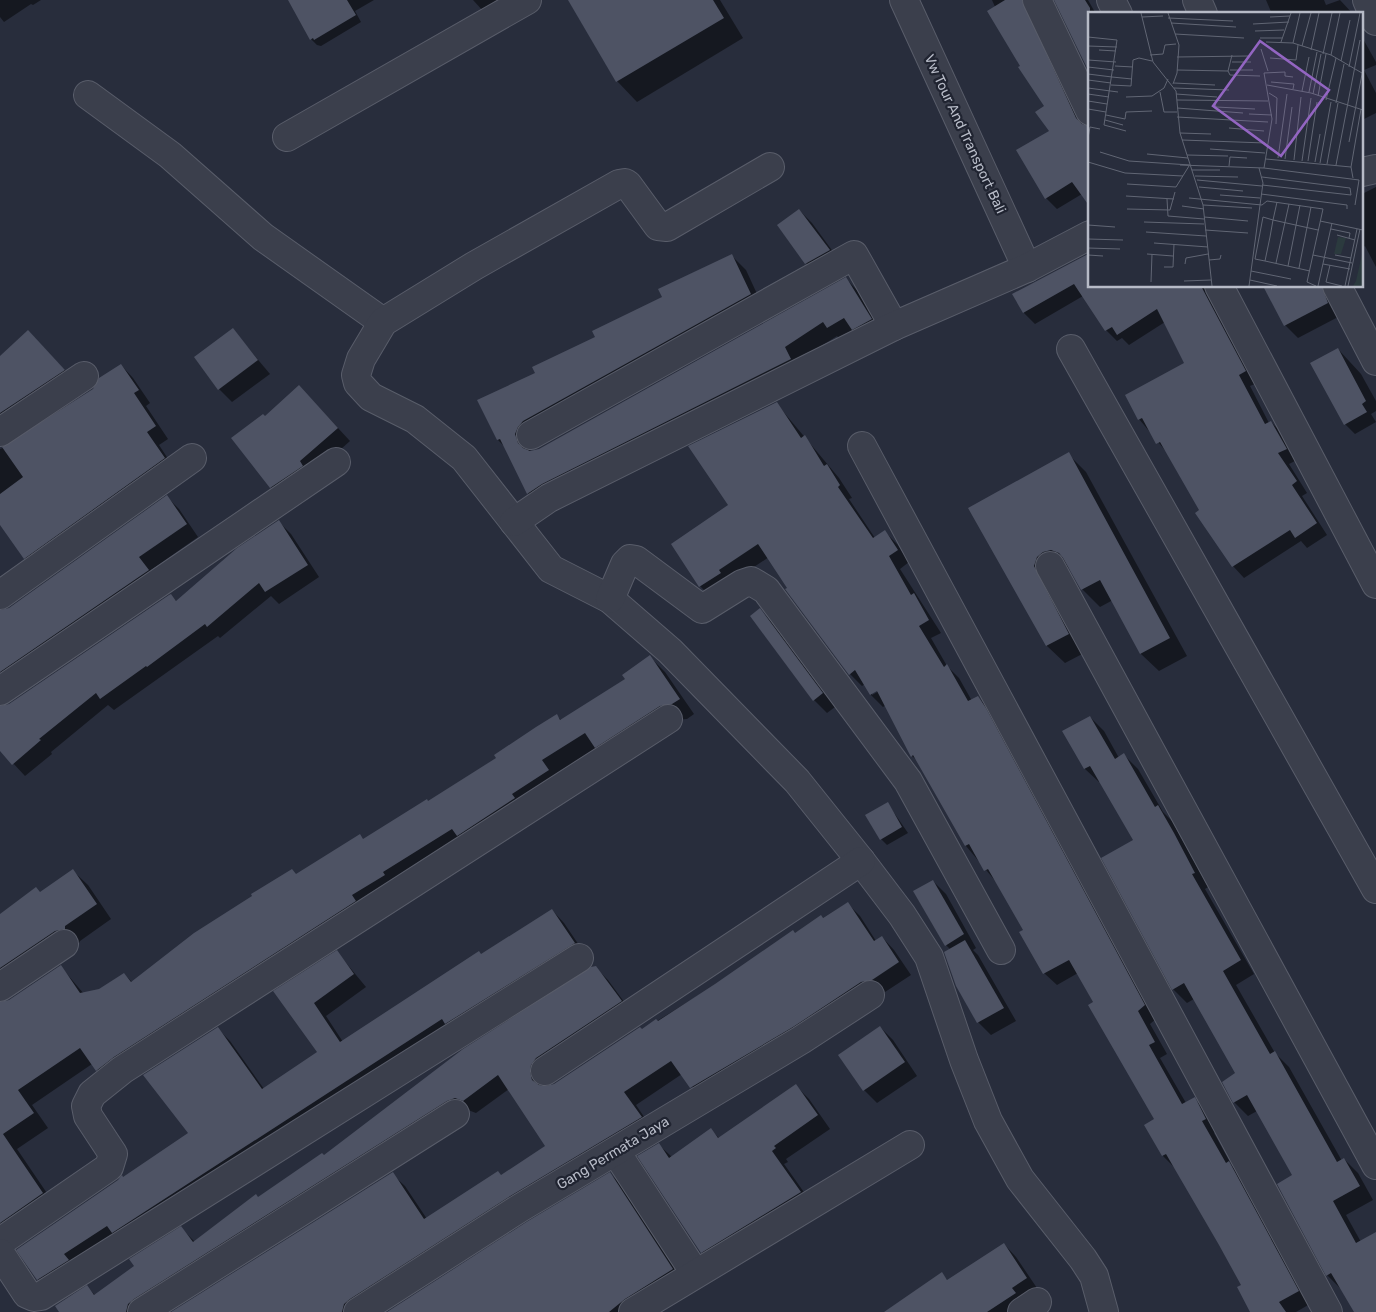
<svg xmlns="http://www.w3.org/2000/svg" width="1376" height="1312" font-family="Rubik,sans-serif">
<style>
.shadow{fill:#0007;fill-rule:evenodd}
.building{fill:#4e5364}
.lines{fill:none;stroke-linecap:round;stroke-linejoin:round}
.minor-casing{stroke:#595d6a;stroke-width:30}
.minor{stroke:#3b3f4c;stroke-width:28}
.labels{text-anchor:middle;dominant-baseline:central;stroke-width:4.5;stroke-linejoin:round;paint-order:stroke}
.street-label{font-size:14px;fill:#b7bbc7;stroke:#202431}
.inset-road{fill:none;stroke:#616674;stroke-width:1}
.view{fill:#9365c2;fill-opacity:0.15;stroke:#9365c2;stroke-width:2.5}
.inset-edge{fill:none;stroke:#b7bbc7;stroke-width:2.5}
</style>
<rect width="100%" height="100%" fill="#282d3c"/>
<g class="shadow">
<polygon points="0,0 41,0 33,5 31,4 4,22 0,17"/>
<polygon points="290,0 374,0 355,11 361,22 321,46 317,45 311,39"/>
<polygon points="473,0 534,0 494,23"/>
<polygon points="569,0 720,0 743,38 637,102 617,81"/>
<polygon points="992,0 1038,0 1034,19 1085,127 1082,194 1057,209 1046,198 1051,131 1045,106 1021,66"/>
<polygon points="1056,0 1088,0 1096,14 1090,14"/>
<polygon points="1266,0 1324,0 1326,5 1340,0 1353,14 1272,14"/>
<polygon points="1362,37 1376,62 1376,65 1364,70 1376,93 1376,113 1362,120"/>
<polygon points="1376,187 1376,267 1365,246 1362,248 1362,194"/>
<polygon points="799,210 812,223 842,264 819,276 806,263 778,226"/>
<polygon points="1090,254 1090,286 1206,286 1257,383 1250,386 1269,423 1271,422 1282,433 1297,460 1289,464 1307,493 1302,496 1327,535 1307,548 1301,541 1244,578 1233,566 1169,455 1139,419 1186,363 1165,322 1129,345 1122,338 1117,341 1106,330 1083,296 1035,324 1024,313 1013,295"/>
<polygon points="732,256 746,270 764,309 532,441 530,452 539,450 846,279 860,293 885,333 842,342 837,336 798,361 542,507 528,493 507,449 498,440 536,373"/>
<polygon points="1309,286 1326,286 1340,316 1298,338 1285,325"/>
<polygon points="233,330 270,374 232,402 219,389"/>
<polygon points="28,331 77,383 0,435 0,358"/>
<polygon points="1338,349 1361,374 1376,401 1376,411 1371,414 1376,422 1355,434 1345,424"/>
<polygon points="121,365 133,378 150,403 146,406 168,439 159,445 176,471 37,570 25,558 0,522 0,449 9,446 94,390"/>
<polygon points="312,400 350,441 284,500 271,487 265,418"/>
<path d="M776,403L839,478L852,498L849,499L875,538L885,532L897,544L909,562L900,569L941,633L931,638L947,666L959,678L972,701L978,697L990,710L1157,1018L1150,1024L1167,1054L1160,1058L1186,1103L1194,1099L1207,1111L1217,1131L1214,1133L1232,1166L1241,1175L1310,1304L1296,1312H1252L1243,1285L1176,1169L1163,1156L1146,1125L1155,1120L1078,973L1057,985L1044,973L1024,930L997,883L966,846L919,762L912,756L886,705L883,707L871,695L865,684L862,686L850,674L769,557L730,583L712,598L700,586L730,506ZM883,689L872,695V692Z"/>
<polygon points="1068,454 1086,472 1187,656 1159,671 1141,654 1113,600 1100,607 1082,589 1069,568 1061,570 1086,652 1065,663 1047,646 970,509"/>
<polygon points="167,497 179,509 198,537 151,570 161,583 0,695 0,612 10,609"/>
<polygon points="279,522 291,534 319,577 279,604 271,596 220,638 218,636 114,710 108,705 51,752 52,754 25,776 0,749 0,708 9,705 171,595 177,602"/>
<polygon points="760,610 773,623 835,707 827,713 814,700"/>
<polygon points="650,657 665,672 694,714 687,719 675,720 111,1085 92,1064 32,1105 48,1128 17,1149 57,1208 0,1238 0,1004 9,1001 61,967 84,994 99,990 124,974 132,982 297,875 364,840 428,802 497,758 557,716 562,721 626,679"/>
<polygon points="1090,717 1104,731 1119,758 1124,755 1138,769 1163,812 1172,821 1208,887 1205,889 1254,974 1236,985 1275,1053 1289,1067 1342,1161 1344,1159 1358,1173 1373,1200 1346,1215 1361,1242 1376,1233 1376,1312 1355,1312 1341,1289 1327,1275 1294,1175 1257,1111 1248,1116 1234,1102 1237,1074 1194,999 1187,1003 1173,989 1135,840 1101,781 1099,782 1085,769"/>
<polygon points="888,804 908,833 887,845 881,839"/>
<polygon points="73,871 88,885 111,919 80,941 79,943 70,945 0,997 0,915 40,893"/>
<polygon points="933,881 946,894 976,948 973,950 978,955 1016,1021 991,1035 978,1022 951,950 946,945"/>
<polygon points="847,903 860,916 876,941 882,937 894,950 911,975 885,992 874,994 703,1100 682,1074 636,1105 653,1130 361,1312 174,1312 392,1174 405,1186 427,1219 502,1176 547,1146 509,1089 476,1113 468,1110 459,1113 145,1312 61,1312 87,1287 96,1296 136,1267 181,1228 195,1242 258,1198 324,1156 595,967 608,980 633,1014 543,1077 542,1087 554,1085"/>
<polygon points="552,910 564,923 587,957 50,1292 38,1279 123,1178 190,1133 218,1029 230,1041 264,1089 319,1052 275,992 337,952 366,987 326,1016 343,1042"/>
<polygon points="880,1027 893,1040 917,1076 877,1103 864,1090"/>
<polygon points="796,1086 809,1099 830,1129 786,1159 788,1162 784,1164 813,1205 715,1265 702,1252 659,1145 672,1157 711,1130 720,1139"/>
<polygon points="610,1174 623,1186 685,1282 636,1312 389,1312"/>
<polygon points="1004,1244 1016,1257 1039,1291 1019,1312 885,1312 942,1274 948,1281"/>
</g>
<g class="building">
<polygon points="288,0 347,0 356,15 314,40 313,38 310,40"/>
<polygon points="568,0 713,0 724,18 616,82"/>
<polygon points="1005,0 1022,0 1076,118 1082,124 1090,126 1090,207 1072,182 1045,199 1016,150 1049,131 1035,112 1044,106 1018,67 1020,66 987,11"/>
<polygon points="1054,0 1085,0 1090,8 1090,74"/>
<polygon points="799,209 830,250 805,264 777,225"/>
<polygon points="1090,253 1090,286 1201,286 1246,371 1239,375 1265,424 1271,421 1287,449 1278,453 1297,481 1292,485 1317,523 1295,538 1290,530 1232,567 1195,513 1199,510 1160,442 1156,444 1142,418 1138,420 1125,395 1184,363 1157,309 1117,335 1112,327 1105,331 1074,284 1023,313 1012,294"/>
<polygon points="732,254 751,294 523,421 518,427 515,434 518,443 523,448 530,451 539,449 846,277 872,319 852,330 844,318 827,328 823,322 785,347 791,359 542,484 527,494 500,439 497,440 477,400 535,373 532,367 595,337 592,331 662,297 658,289"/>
<polygon points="1263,286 1322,286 1328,303 1284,326"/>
<polygon points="233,328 258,360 218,390 194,357"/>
<polygon points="28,330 65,370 0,413 0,356"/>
<polygon points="1338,348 1366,401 1362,404 1367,412 1344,425 1310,363"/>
<polygon points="121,364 139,390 134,393 156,426 147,432 165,458 24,559 0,525 0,494 23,477 2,447 93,389 99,378"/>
<polygon points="299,385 338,428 300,461 303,466 270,488 231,438 263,414 265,416"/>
<polygon points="777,402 801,438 805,435 824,466 827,464 840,485 838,487 873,538 885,530 898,550 889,556 911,595 914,593 929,620 919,626 944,667 947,664 968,701 978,696 986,708 1145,1005 1138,1011 1155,1042 1149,1045 1182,1104 1195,1097 1206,1119 1202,1121 1226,1163 1229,1161 1299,1291 1279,1302 1286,1312 1250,1312 1237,1287 1241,1285 1219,1245 1166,1154 1162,1156 1144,1125 1154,1119 1088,1005 1093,1002 1069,960 1043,974 1019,932 1023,930 988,869 984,871 969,844 965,846 913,755 911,757 877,691 870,695 855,670 849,675 785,589 787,588 758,544 719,570 721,573 699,587 671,544 728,505 688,446"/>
<polygon points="1069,452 1170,638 1140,654 1100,580 1081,590 1063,558 1059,553 1051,550 1043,552 1037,557 1034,566 1069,634 1046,646 968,508"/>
<polygon points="167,495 187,524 139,557 149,570 0,672 0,610 9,608"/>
<polygon points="279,520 308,565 265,592 259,583 207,627 205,624 147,667 146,666 100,699 96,693 39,739 41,740 12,765 0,751 0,706 9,704 169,595 171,594 176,601 237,548"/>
<polygon points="760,608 823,693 813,701 750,616"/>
<polygon points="650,655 680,699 672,704 660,706 595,748 585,733 542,760 549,770 512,794 515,798 457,836 452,829 383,872 385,875 352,895 356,901 114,1057 96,1071 80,1048 18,1090 34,1113 3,1134 43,1193 0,1223 0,1002 9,1000 61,965 80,993 99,989 124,973 131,982 194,933 252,896 251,894 292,869 296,874 360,834 363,839 427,799 428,801 496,758 494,755 536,727 557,714 560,720 625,679 622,675"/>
<polygon points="1090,716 1115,759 1124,753 1155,807 1158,805 1174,833 1195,873 1192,874 1241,960 1223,971 1270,1054 1275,1051 1337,1162 1344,1158 1360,1186 1333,1201 1356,1243 1376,1232 1376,1312 1354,1312 1331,1273 1326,1276 1277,1184 1292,1175 1247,1095 1233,1103 1222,1082 1235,1073 1184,983 1172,990 1101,858 1133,840 1090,766 1084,769 1062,731"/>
<polygon points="888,802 902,827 880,840 865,815"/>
<polygon points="73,869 97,904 65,926 65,929 55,931 0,968 0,914 36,887 40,892"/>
<polygon points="933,880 964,934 945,946 913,891"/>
<polygon points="848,902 874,941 882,936 899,962 872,980 861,982 793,1027 690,1088 671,1061 624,1092 642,1117 512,1195 350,1299 344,1304 342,1312 171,1312 393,1172 424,1219 498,1171 501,1175 545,1146 498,1075 463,1101 455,1098 447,1101 134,1299 128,1304 126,1312 59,1312 55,1306 87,1285 94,1295 134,1266 129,1259 181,1226 193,1242 256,1194 258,1197 322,1153 324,1155 463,1049 591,967 596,966 622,1001 536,1058 531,1065 530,1072 532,1080 539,1085 546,1086 554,1084 640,1027 642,1029 656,1019 658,1021 715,984 793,930 795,933 821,915 823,918"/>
<polygon points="552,909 575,943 445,1024 442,1019 112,1233 107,1226 64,1254 69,1260 37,1280 16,1250 118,1180 122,1175 123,1177 188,1133 143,1075 218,1027 262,1089 317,1052 273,991 337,950 354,974 314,1003 340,1042 479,951 481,954"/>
<polygon points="965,940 1004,1008 977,1023 956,986 944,952"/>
<polygon points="880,1026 905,1062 863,1091 838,1055"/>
<polygon points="796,1084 818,1115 774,1146 776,1148 772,1151 801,1192 701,1253 637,1156 659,1143 669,1158 711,1128 718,1138"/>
<polygon points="610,1172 673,1269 625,1299 609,1312 387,1312 528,1221"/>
<polygon points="1004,1243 1027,1278 1012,1288 1016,1293 987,1312 884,1312 942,1272 947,1280"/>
</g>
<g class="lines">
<g class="minor-casing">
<g id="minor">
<polyline points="904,0 1027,268"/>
<polyline points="1037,0 1090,111"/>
<polyline points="1111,0 1118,14"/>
<polyline points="1197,0 1203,14"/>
<polyline points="1367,0 1376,21"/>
<polyline points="88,95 170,155 263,237 383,322"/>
<polyline points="287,137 527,0"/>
<polyline points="770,167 667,227 658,226 628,185 625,183 619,184 474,266 383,322 361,359 356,375 358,383 371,397 415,419 464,458 551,569 610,599 670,651 797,781 861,861 902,915 929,957 964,1060 988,1121 1020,1179 1083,1259 1094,1276 1104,1312"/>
<polyline points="1362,172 1376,169"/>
<polyline points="1219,286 1376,584"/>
<polyline points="1337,286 1376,361"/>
<polyline points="1071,349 1376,889"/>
<polyline points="0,432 84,376"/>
<polyline points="531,435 854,255 894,326"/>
<polyline points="862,446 1328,1312"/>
<polyline points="514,522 549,498 894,326 1027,268 1090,235"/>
<polyline points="1050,566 1376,1165"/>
<polyline points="0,595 192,458"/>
<polyline points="610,599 625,564 630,559 636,560 702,609 742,584 751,581 766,590 908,781 1001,950"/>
<polyline points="0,691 336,462"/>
<polyline points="0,987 64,944"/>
<polyline points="545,1071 861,861"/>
<polyline points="616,1152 695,1273"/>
<polyline points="0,1242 109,1167 113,1154 88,1116 86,1106 92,1094 122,1070 668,719"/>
<polyline points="0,1253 27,1294 34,1297 41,1296 579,958"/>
<polyline points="142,1312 455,1114"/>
<polyline points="358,1312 520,1208 801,1040 870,995"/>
<polyline points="633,1312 910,1145"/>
<polyline points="1022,1312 1037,1302"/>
</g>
</g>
<use href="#minor" class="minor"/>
</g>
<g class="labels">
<g class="street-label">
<text transform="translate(965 134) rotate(65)">Vw Tour And Transport Bali</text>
<text transform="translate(613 1153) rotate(-31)">Gang Permata Jaya</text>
</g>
</g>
<g transform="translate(1088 12)">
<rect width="275" height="275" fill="#282d3c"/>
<path d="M250,225L258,226L253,242H246Z" fill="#2b3a3e"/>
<path d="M275,238V274H265L268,269Z" fill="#2b3a3e"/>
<path class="inset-road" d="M53,1L65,50L88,79L92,121L115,193L124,274M80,1L91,33L89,61L85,72M54,5L75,4M182,5L202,4M80,6L145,9M83,11L148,15M165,12L201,10M167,19L196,18M87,22L156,26M0,25L29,28L16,113L38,119M172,26H194M178,30L205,31L243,43L274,61M193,30L203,1M205,31L212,1M0,34L29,35M214,34L223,1M173,37L180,59M11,38L28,39M223,38L231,1M235,42L244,1M62,43L75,42L77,33L88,32M243,43L252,1M89,45L160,44M182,46L208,48L210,33M0,48L28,50M253,49L262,8M144,50H163M27,54L45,55M0,55L26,58M261,55L272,1M89,58L140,59L144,43M142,58H165M140,59L142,63L172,64M0,62L24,65M24,65L44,67M0,68L23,71M183,70L206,72L205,77M86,71L127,73M23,73L43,74L45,48L51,46L64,49M179,73L223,81L275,98M0,76L30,80M86,76L141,78M214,79L221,45M72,80L76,100H89M221,80L229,40M181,81L189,86L188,112M0,82L21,85M88,82L129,85M225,82L233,42M230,84L238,42M38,85L64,84L76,76L80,67M89,88L180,89M238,88L248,46M0,89L19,92M127,91L128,95L167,97M248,91L256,52M89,96L155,101M0,97L18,100M161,102L184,103M18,103L37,107L38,100L64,99M89,105L180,110M17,108L35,113M141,116L176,119M92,121L123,122M0,126L2,115L12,117M94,128L177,131M261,130L275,57M122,137L177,141M12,140L41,149L102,153M59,142L100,146M99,143L140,144M190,146L199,82M178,147L263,155M197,147L204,95M206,148L213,85M214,149L223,86M220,149L229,90M0,150L37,161L95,164M227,150L232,122M232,151L243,90M239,152L250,91M92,153L176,156L271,168L267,193M248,153L272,28M141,154L142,145L159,146M176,156L184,107L176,61L197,60V64L205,65M104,158H132M107,164L150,165M265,166L263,155L273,97M109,168L174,174M39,172L88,175L101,154M174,173L263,183L262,176L174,165M111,175L155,179M173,182L259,193V197M132,183L172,186M38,184L86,187M101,186L174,193L179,189L235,197L219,270L228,274M79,187L80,204L116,207M189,190L185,208L182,225L177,249L167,247L175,205L185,208L230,218M115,193L164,196M94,194L116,197M39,197L82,198L87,180M116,205L160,209M232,209L275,218M56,210L116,212M0,213L27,215M243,217L262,221L261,226M117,218L160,221M58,220L118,224M249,223L267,228M0,227L35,228M66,231L120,235M0,236L32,237M59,242L85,244M0,243L15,244M225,243L264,251M247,243L263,246M121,248L132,247L133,243M177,249L222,259M188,251L201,192M97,252L98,246L120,242M235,252L262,257M242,253L238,270L254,274M200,254L212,193M76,255H85L86,232M211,256L223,195M163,259L203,267M162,268L189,274M96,269L123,268M63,270L64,242M161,274L175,171L171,156M230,274L244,211M257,274L269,217M260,274L272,217"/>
<path class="view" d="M172,29L241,78L193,144L125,94Z"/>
<rect width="275" height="275" class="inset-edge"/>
</g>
</svg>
